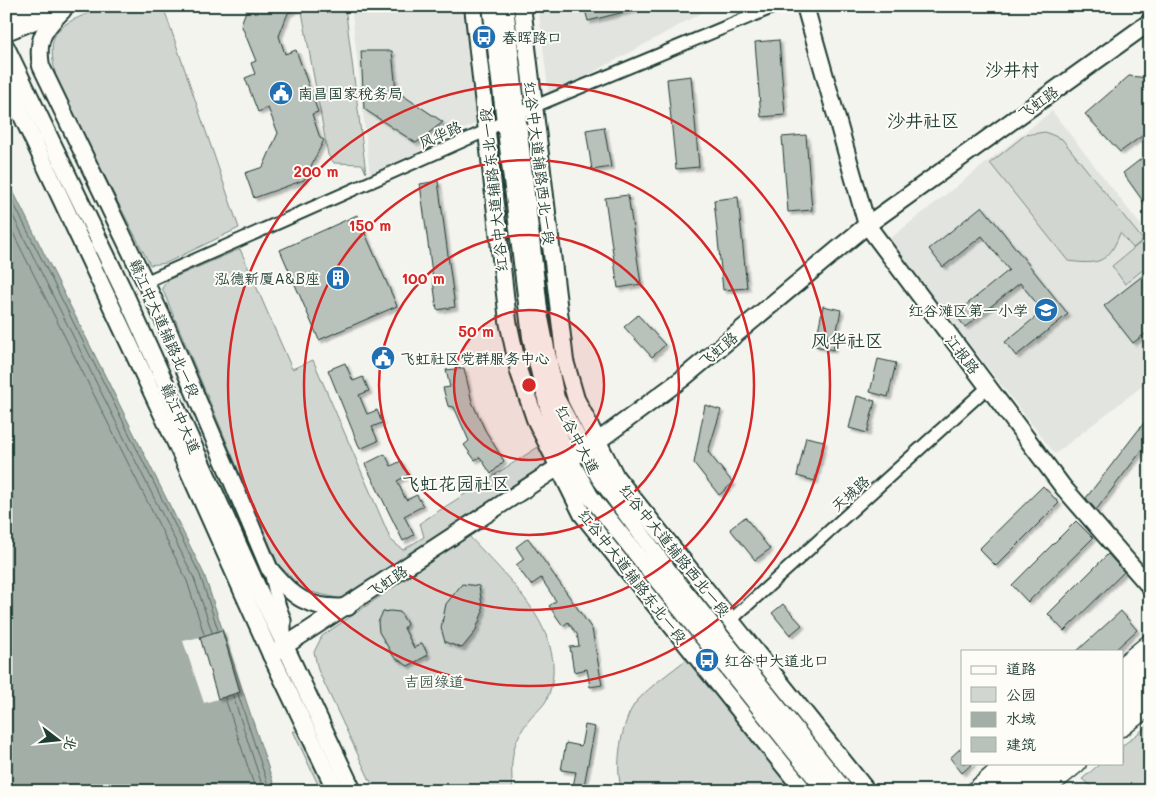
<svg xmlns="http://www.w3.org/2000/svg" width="1156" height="797" font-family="Mali,'LXGW WenKai TC',sans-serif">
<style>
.built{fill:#e2e5df}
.green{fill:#d1d6d1;stroke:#788a82}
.water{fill:#a3aea7;stroke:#6e8179}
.pier{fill:#f4f4ef}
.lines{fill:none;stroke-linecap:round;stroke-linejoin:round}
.shore{stroke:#546a62;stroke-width:1}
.building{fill:#b9c1bb;stroke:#1f3d34;filter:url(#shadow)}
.street-casing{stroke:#1f3d34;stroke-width:15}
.secondary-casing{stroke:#1f3d34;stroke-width:20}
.primary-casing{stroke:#1f3d34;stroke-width:21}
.highway-casing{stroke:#1f3d34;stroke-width:25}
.street{stroke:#fdfcf7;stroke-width:11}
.secondary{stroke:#fdfcf7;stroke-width:16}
.primary{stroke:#fdfcf7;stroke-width:18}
.highway{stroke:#fdfcf7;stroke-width:21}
.ring{fill:none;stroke:#d62828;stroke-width:2.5}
.labels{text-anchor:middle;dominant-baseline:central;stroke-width:4;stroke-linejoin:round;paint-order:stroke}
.poi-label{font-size:15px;fill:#1f3d34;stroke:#fdfcf7;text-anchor:start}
.street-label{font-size:15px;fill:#1f3d34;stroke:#fdfcf7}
.park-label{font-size:15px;fill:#435c53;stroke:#fdfcf7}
.quarter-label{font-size:18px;fill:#1f3d34;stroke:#fdfcf7}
.centre{fill:#d62828;stroke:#fdfcf7;stroke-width:2.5}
.ring-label{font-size:15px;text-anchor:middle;font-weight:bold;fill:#d62828;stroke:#fdfcf7;stroke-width:4;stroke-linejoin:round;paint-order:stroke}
</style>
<defs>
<filter id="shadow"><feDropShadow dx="3" dy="3" stdDeviation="1" flood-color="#0004"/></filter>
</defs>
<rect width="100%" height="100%" fill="#f4f4ef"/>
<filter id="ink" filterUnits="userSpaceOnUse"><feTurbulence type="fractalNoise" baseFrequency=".02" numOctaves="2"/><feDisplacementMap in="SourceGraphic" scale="10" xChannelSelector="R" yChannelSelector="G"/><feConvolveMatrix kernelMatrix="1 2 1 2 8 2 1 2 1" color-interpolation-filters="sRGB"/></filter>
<g filter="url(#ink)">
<g class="built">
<polygon points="351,6 463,6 477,123 370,175"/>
<polygon points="538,6 714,6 549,97"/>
<polygon points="1052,111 1150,237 1150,380 1055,454 888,240"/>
</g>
<g class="green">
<path d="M106,6H163L239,228L166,263L150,265L58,85C43,26 56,27 106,6Z"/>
<polygon points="301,6 345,6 366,173 362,164 334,163 328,155"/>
<path d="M1045,132L1062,139L1143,240L1133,248L1120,233C1109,263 1098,265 1068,261L990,163L1025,135Z"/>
<polygon points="1144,240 1150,247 1150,264 1125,284 1112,266"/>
<polygon points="240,249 292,369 313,360 391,540 403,550 424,537 420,523 538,447 551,467 345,600 303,590 278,564 162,288 168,280"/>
<path d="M469,536C506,576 574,636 547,699C544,706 535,713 530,719C511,742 510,762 513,791H375L318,670L314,652L322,636Z"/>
<path d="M688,658L793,791H622C614,769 621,719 637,701C651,685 671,672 688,658Z"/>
<polygon points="1150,724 1150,791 1097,791 1082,779 1101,763 1122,763 1122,746"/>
<polygon points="293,731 301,732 331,791 321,791"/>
</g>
<polygon class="water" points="6,177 204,574 276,791 6,791"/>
<polygon class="pier" points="200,637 218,699 204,703 183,641"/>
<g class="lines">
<g class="shore">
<polyline points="6,188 200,575 218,630"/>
<polyline points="6,202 194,578 212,632"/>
<polyline points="6,219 187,581 204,634"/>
<polyline points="238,694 270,791"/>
<polyline points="233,696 264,791"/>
<polyline points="225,698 256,791"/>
</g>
</g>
<g class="building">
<polygon points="248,6 304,6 288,13 279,36 285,54 296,50 318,112 312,114 320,138 324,140 304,180 254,198 245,173 263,167 278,133 268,108 258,112 245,78 255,74 251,63 256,61 241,24"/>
<polygon points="584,6 636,6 636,9 588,21"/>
<polygon points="779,40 785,115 761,117 755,42"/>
<polygon points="361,51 392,51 396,91 443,122 416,143 364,109"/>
<polygon points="691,76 699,167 676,169 667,79"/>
<polygon points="1129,76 1150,78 1150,130 1120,152 1085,114"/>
<polygon points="604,127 611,167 592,170 586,130"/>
<polygon points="806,135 812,210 788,212 782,137"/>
<polygon points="1150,152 1150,211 1123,173"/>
<polygon points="438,181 455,307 437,310 420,184"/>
<polygon points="628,195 641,284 618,288 605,198"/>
<polygon points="738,197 747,288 723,290 714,200"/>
<polygon points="982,206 1068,314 1016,356 1005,342 1043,311 1020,283 965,327 955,314 1009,270 982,236 943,267 929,249"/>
<polygon points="357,215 397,306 319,340 280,250"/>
<polygon points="1150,270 1150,330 1133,343 1104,306"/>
<polygon points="823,306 841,310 833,350 815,346"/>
<polygon points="638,315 665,345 652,357 624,327"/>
<polygon points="878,359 896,363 888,397 870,392"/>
<polygon points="345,363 353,381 363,377 369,391 359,395 367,414 377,410 382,423 372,427 378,441 360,449 328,370"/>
<polygon points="464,368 472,402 485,430 504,461 491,474 480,457 475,460 464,445 469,441 454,407 448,406 443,388 450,387 446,370"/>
<polygon points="857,396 875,401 867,433 849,428"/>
<polygon points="705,405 721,410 708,452 733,483 719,495 694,463"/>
<polygon points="1150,415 1150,440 1096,510 1086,498"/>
<polygon points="806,437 824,441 815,481 797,476"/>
<polygon points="385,454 391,466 401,461 408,475 397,481 406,500 417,495 423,506 404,516 414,535 403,541 365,464"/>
<polygon points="1043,486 1059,503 996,566 979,549"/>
<polygon points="745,517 770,549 755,560 730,529"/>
<polygon points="1076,521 1093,538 1028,602 1012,585"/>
<polygon points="528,538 592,629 602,685 590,687 587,669 574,672 570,647 579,646 577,634 568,622 563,626 549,606 556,601 541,578 531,585 516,565 524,559 516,547"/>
<polygon points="1108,554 1124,572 1064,631 1048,614"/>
<polygon points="462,584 479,586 483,611 475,632 462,648 445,642 441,628 446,604"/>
<polygon points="783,604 802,625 790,635 772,613"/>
<polygon points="390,611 400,612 407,624 404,628 414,648 422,643 428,655 408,666 394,657 379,632 378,622 383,612"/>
<polygon points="1121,611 1137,630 1114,651 1077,651"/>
<polygon points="222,630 240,692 218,699 200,637"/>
<polygon points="585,725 595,727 583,791 572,791 576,772 561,770 566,743 581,746"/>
<polygon points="962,747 962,763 973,763 962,773 950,758"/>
</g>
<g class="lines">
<g class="street-casing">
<g id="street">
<polyline points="145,282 481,133 533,107 776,6"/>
<polyline points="270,572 275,593 285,620 285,641"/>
<polyline points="731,620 988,387"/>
</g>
</g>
<g class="secondary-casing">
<g id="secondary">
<polyline points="473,6 508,321 519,372 535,419 582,514 804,791"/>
<polyline points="491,6 531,337 550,415 566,453 590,496 826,791"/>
<polyline points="505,6 540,318 556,398 599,477 670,573 845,791"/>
<polyline points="522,6 565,361 576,399 616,477 867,791"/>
<polyline points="805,6 867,225 1063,487 1150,587"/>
<path d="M63,10C45,28 36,38 41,66L165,323L269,568C292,597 309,610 348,607"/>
<polyline points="6,18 36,6"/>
<polyline points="6,32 60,11"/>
<polyline points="6,47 125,294 256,584 353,791"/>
<polyline points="6,82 181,454 271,655 336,791"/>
<polyline points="271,655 598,441 682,379 867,225 1150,22"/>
</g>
</g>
<g class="primary-casing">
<g id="primary">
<polyline points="1122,666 1150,643"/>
<polyline points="1122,727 1150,705"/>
<polyline points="975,791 1007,763"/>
<polyline points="1043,791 1077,763"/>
</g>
</g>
<g class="highway-casing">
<g id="highway">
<polyline points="1122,687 1150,664"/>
<polyline points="1122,706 1150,684"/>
<polyline points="994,791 1024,767"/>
<polyline points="1015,791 1050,763"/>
</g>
</g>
<use href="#street" class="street"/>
<use href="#secondary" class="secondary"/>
<use href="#primary" class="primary"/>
<use href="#highway" class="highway"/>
</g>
</g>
<circle cx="529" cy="385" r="75" fill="#d62828" fill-opacity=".12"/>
<g class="ring">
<circle cx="529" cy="385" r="75"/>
<circle cx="529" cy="385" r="150"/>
<circle cx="529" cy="385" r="225"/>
<circle cx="529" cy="385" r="301"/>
</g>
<defs>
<g id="bus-disc" transform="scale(1.25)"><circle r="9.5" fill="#1f6fb2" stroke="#fdfcf7"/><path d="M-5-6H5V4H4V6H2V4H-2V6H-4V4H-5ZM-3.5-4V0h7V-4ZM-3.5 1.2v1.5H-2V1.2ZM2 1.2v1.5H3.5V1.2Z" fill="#fff"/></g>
<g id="civic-disc" transform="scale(1.25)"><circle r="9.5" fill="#1f6fb2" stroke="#fdfcf7"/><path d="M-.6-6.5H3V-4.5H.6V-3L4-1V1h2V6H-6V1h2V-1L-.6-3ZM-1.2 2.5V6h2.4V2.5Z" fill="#fff"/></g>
<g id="building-disc" transform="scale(1.25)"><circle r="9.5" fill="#1f6fb2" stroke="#fdfcf7"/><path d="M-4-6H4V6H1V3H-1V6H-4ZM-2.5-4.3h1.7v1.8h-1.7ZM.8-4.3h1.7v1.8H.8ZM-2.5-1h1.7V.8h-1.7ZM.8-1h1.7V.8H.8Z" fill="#fff"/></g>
<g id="school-disc" transform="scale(1.25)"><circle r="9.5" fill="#1f6fb2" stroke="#fdfcf7"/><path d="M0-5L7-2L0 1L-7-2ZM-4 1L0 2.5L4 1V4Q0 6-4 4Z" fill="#fff"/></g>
</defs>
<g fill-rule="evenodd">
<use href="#bus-disc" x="484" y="37"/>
<use href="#civic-disc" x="281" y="93"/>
<use href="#building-disc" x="338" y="278"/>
<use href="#school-disc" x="1046" y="310"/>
<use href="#civic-disc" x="383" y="358"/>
<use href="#bus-disc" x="707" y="660"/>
</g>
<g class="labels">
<g class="poi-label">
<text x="502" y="37">春晖路口</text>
<text x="298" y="93">南昌国家税务局</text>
<text x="320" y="278" text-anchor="end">泓德新厦A&amp;B座</text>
<text x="1028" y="310" text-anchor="end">红谷滩区第一小学</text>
<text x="400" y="358">飞虹社区党群服务中心</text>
<text x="724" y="660">红谷中大道北口</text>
</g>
<g class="street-label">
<text transform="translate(1038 102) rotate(-36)">飞虹路</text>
<text transform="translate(440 134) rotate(-24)">风华路</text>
<text transform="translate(540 163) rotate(83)">红谷中大道辅路西北一段</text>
<text transform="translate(493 190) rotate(-96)">红谷中大道辅路东北一段</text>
<text transform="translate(165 328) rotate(66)">赣江中大道辅路北一段</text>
<text transform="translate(718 349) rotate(-40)">飞虹路</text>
<text transform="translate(963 354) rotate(53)">江报路</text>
<text transform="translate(181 418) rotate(66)">赣江中大道</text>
<text transform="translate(578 439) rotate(62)">红谷中大道</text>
<text transform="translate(850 493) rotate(-42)">天城路</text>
<text transform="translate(675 550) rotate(51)">红谷中大道辅路西北一段</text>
<text transform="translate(633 576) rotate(52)">红谷中大道辅路东北一段</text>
<text transform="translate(387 581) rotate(-34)">飞虹路</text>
</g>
<g class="park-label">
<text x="434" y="681">吉园绿道</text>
</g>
<g class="quarter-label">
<text x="1012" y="69">沙井村</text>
<text x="923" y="120">沙井社区</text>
<text x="847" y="340">风华社区</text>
<text x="456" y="483">飞虹花园社区</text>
</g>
</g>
<circle cx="529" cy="385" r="8" class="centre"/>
<g class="ring-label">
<text x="316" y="177">200 m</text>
<text x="370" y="231">150 m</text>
<text x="423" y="284">100 m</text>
<text x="476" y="337">50 m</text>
</g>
<rect width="1156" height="797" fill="none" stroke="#fdfcf7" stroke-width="25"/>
<rect x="12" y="12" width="1131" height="772" fill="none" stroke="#1f3d34" stroke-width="2" filter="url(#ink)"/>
<rect x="961" y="650" width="162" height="115" fill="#fdfcf7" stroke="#a4b0a9"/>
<rect x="971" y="666" width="25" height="8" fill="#fdfcf7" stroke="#a4b0a9"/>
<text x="1006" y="674" font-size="15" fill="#1f3d34">道路</text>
<rect x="971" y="687" width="25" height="15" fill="#d1d6d1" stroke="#a4b0a9"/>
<text x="1006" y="700" font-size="15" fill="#1f3d34">公园</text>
<rect x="971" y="712" width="25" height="15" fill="#a3aea7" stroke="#a4b0a9"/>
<text x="1006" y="724" font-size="15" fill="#1f3d34">水域</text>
<rect x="971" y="737" width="25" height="15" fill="#b9c1bb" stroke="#a4b0a9"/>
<text x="1006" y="750" font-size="15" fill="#1f3d34">建筑</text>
<g transform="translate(58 740) rotate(106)" stroke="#fdfcf7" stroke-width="4" paint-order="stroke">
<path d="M0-4L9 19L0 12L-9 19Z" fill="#1f3d34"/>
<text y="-8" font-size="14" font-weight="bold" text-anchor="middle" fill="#1f3d34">北</text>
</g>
</svg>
